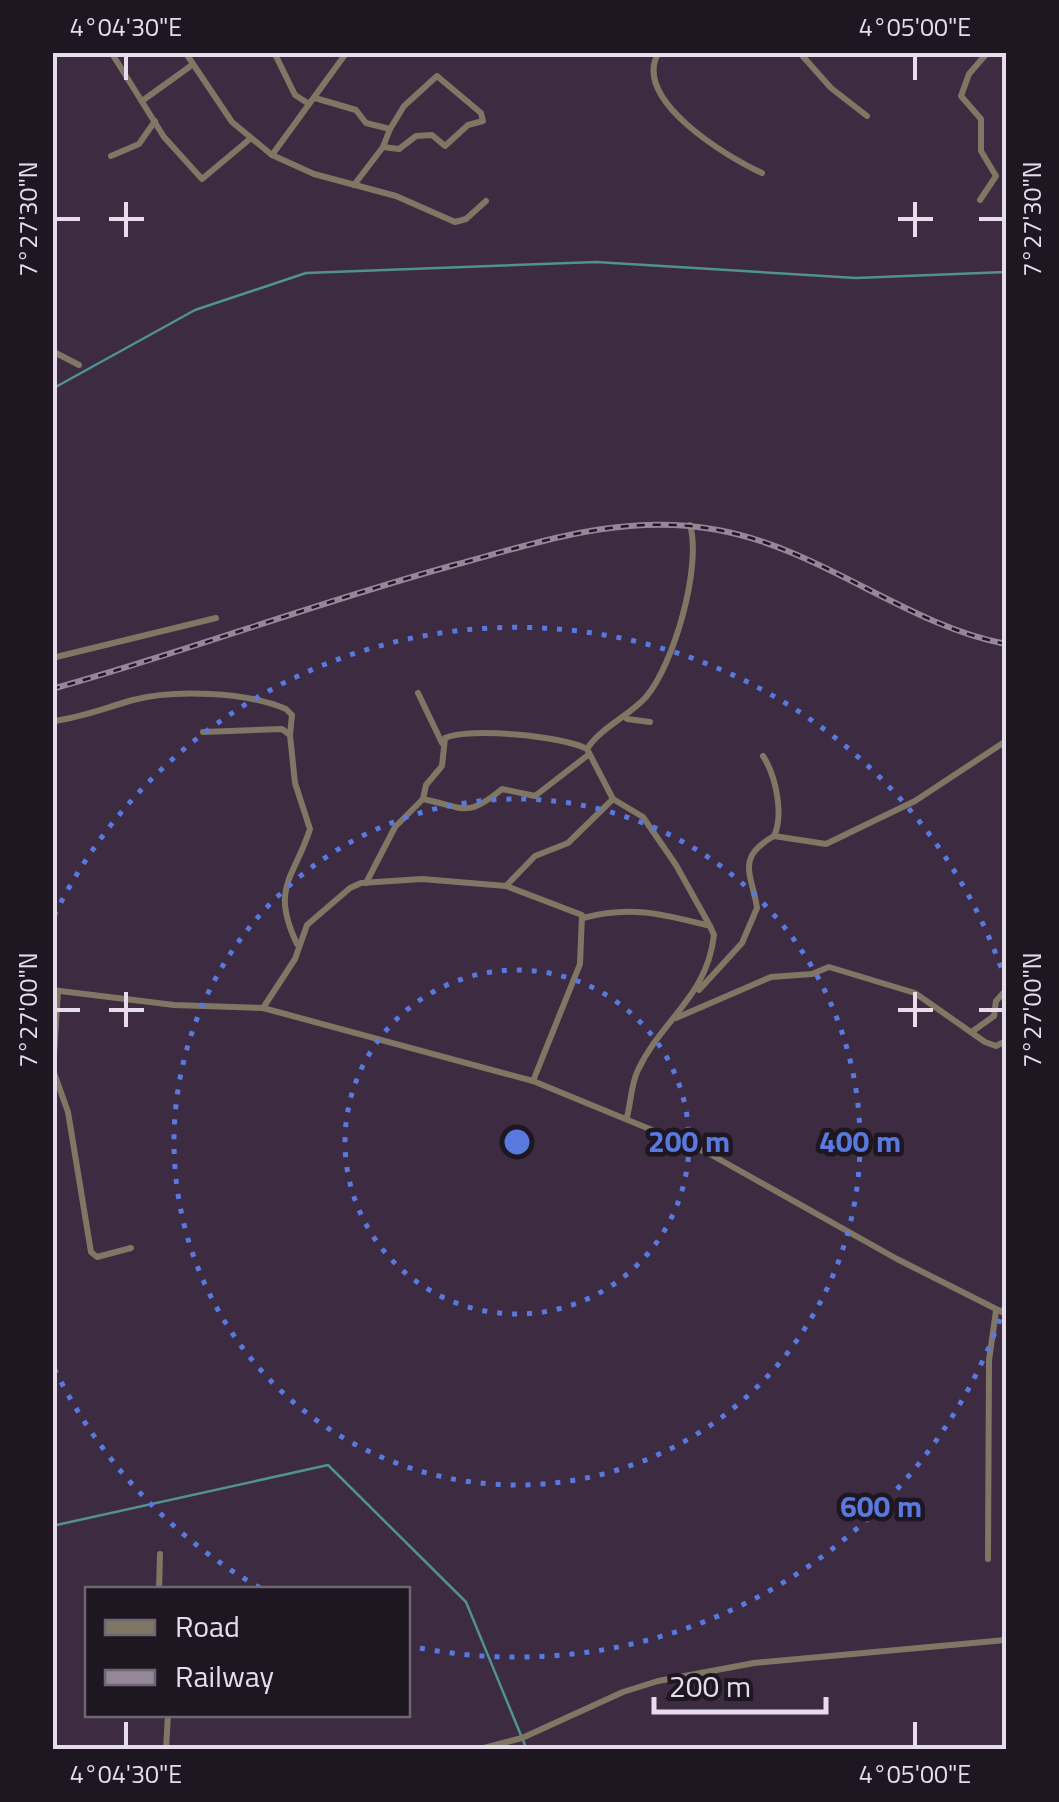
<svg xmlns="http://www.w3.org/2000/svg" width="1059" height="1802" font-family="'Titillium Web',sans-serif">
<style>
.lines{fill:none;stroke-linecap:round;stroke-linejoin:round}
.stream{stroke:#529192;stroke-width:2.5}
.street{stroke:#807664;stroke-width:6}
.rail-casing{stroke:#958799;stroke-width:6}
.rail{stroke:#1e1721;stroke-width:2.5;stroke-dasharray:8;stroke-linecap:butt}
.ticks{fill:none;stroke:#e7dceb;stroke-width:4}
.ring{fill:none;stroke:#5a79de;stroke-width:5;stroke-dasharray:5 10}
.centre{fill:#5a79de;stroke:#1e1721;stroke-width:5}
.ring-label{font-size:30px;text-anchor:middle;font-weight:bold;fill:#5a79de;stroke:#1e1721;stroke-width:9;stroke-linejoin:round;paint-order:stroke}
.neatline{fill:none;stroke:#e7dceb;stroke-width:4}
.ticks-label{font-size:25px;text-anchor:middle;fill:#e7dceb}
</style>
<rect width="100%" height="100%" fill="#3c2b41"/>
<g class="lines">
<g class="stream">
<polyline points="52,389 195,310 306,273 596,262 856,278 1006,272"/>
<polyline points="52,1526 328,1465 466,1602 527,1750"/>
</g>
<g class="street">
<polyline points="111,52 164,137 202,179 251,138"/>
<polyline points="185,52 232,122 272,155 314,174 396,196 455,222 466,219 486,201"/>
<polyline points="274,52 295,95 309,104"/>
<path d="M659,52C630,99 727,157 762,173"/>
<polyline points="799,52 831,88 867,116"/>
<polyline points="315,98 356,110 366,123 390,129 404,106 437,76 481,113 483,121 468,125 445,146 432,135 416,136 399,149 383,147"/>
<polyline points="142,101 192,65"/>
<polyline points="272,155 347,52"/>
<polyline points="111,156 139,144 155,121"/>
<polyline points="354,185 383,147 390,129"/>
<polyline points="980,200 996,176 981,151 981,119 961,96 969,74 988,52"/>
<polyline points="52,351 79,365"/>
<path d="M690,525C702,566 674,664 646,697C629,716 600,728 587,749L613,799L643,817L676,865L710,926"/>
<polyline points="52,658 216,618"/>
<polyline points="418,693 442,743"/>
<polyline points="627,719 650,722"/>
<path d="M52,721C81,718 107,707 133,700C174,689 247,692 286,709L292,715L290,735"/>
<path d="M203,732L282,729L290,735L295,783L310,829C294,879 270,887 297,944"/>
<path d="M423,799C465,808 467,818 502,789L535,796L588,755"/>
<polyline points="774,836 826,844 915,801 1006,741"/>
<path d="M366,883L395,827L423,799L426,785L442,766L445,738C468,727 564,736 587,749"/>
<polyline points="506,886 582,915 580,964 533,1081"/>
<path d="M583,918C630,905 663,914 710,926L714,935C707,997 662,1019 638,1070C631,1084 631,1102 627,1117"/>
<polyline points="52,990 174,1005 263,1008 533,1081 708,1153 897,1259 1006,1314"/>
<path d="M699,990L742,943L757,908C752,874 735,858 774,836C784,815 776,776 763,756"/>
<polyline points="58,991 53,1070 68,1112 91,1252 97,1257 131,1248"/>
<polyline points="263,1008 295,959 307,925 350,888 361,883 422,879 506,886 535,856 568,843 613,799"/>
<polyline points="676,1018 771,977 812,974 829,967 915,993 985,1042 996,1046 1006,1041"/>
<polyline points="973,1031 994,1016 996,1001 1006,990"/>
<polyline points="988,1559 989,1360 996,1311"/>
<polyline points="159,1590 160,1554"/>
<polyline points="166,1750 168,1714"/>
<polyline points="476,1750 522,1738 623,1692 658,1681 754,1663 1006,1640"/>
</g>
<g class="rail-casing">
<path id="rail" d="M52,689C189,651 321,601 458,564C546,540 627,513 718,530C822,549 904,624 1006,644"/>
</g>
<use href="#rail" class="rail"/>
</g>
<path class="ticks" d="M126,55V80M915,55V80M126,202V237M915,202V237M55,219H80M109,219H144M898,219H933M979,219H1004M126,992V1027M915,992V1027M55,1010H80M109,1010H144M898,1010H933M979,1010H1004M126,1722V1747M915,1722V1747"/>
<g class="ring">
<circle cx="517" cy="1142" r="172"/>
<circle cx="517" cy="1142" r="343"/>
<path d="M1005 1305A515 515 0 0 1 410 1646M260 1588A515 515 0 0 1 54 1368M54 916A515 515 0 0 1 1005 979"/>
</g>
<circle cx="517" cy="1142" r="15" class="centre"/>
<g class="ring-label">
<text x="689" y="1152">200 m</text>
<text x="860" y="1152">400 m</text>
<text x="881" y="1517">600 m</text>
</g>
<rect width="1059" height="1802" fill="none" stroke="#1e1721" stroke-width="110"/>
<rect x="85" y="1587" width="325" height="130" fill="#1e1721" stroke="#6e6672" stroke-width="2.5"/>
<rect x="105" y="1620" width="50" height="15" fill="#807664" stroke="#6e6672" stroke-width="2.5"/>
<text x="175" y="1637" font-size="30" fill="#e7dceb">Road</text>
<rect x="105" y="1670" width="50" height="15" fill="#958799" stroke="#6e6672" stroke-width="2.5"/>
<text x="175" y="1687" font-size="30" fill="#e7dceb">Railway</text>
<path d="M654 1697v15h172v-15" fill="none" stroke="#e7dceb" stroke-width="5"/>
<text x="669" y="1697" font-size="30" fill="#e7dceb" stroke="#1e1721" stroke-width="8" paint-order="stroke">200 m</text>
<rect x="55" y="55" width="949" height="1692" class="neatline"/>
<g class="ticks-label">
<text x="126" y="36">4°04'30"E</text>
<text x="915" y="36">4°05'00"E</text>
<text transform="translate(28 219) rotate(-90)" y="9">7°27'30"N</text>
<text transform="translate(1032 219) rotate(-90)" y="9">7°27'30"N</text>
<text transform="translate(28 1010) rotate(-90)" y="9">7°27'00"N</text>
<text transform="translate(1032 1010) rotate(-90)" y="9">7°27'00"N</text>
<text x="126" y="1783">4°04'30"E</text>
<text x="915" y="1783">4°05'00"E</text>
</g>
</svg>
